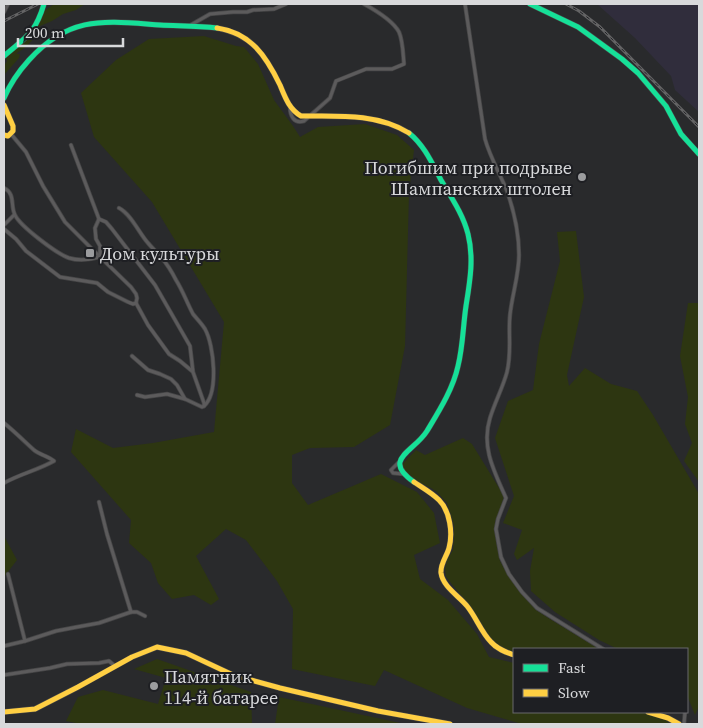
<svg xmlns="http://www.w3.org/2000/svg" width="703" height="728" font-family="'Source Serif 4',serif">
<style>
.industrial{fill:#302d3c}
.green{fill:#2d3611}
.lines{fill:none;stroke-linecap:round;stroke-linejoin:round}
.street-casing{stroke:#464647;stroke-width:4.5}
.fast-casing{stroke:#464647;stroke-width:6}
.slow-casing{stroke:#464647;stroke-width:6}
.street{stroke:#5c5b5c;stroke-width:3}
.fast{stroke:#16e098;stroke-width:5}
.slow{stroke:#ffcf43;stroke-width:5}
.rail-casing{stroke:#646465;stroke-width:3}
.rail{stroke:#1e1f23;stroke-width:1;stroke-dasharray:4;stroke-linecap:butt}
.poi-dot{fill:#9b9c9e;stroke:#1e1f23;stroke-width:2}
.labels{text-anchor:middle;dominant-baseline:central;stroke-width:4;stroke-linejoin:round;paint-order:stroke}
.poi-label{font-size:18px;fill:#d8d9db;stroke:#1e1f23;text-anchor:start}
</style>
<rect width="100%" height="100%" fill="#292a2c"/>
<polygon class="industrial" points="597,4 699,4 699,112 675,90 671,76 635,38"/>
<g class="green">
<path d="M54,4H85L76,10L63,14L52,21L40,26L37,32L36,36L26,47L17,53V54H20L19,58L4,75V66L7,61L5,57L6,54V50C18,40 35,32 37,16Z"/>
<polygon points="204,36 236,46 244,47 258,64 274,100 293,126 300,137 318,127 365,124 397,135 414,150 409,193 405,346 390,425 354,447 310,448 292,455 292,483 308,505 381,474 417,492 434,513 440,543 414,555 420,579 448,600 477,634 489,657 514,663 514,712 647,712 662,716 670,724 522,724 467,708 384,670 375,686 292,669 293,609 277,581 246,540 226,529 196,556 219,599 211,605 194,595 172,599 158,583 151,563 129,543 131,520 71,452 76,429 113,448 153,443 214,432 224,322 152,202 94,137 81,93 116,60 149,39"/>
<polygon points="576,231 584,297 567,375 569,386 585,368 611,384 637,391 653,415 699,494 699,706 695,715 687,695 687,649 618,649 599,640 555,612 531,591 530,571 534,548 517,560 514,554 522,530 503,523 514,496 495,438 508,401 533,390 539,344 560,261 557,232"/>
<polygon points="688,303 699,303 699,482 684,461 692,443 685,424 688,397 680,356"/>
<polygon points="463,438 472,444 504,496 501,508 495,522 496,541 500,561 505,570 519,591 536,610 550,619 599,649 514,649 514,652 503,648 491,639 470,606 446,577 445,569 447,560 453,550 454,539 454,525 447,503 437,492 431,488 410,478 403,470 402,465 407,459 416,450 425,455"/>
<polygon points="4,536 17,560 4,577"/>
<polygon points="157,659 251,692 252,724 81,724 66,721 78,697 103,690 158,704 166,678 134,669"/>
<polygon points="279,697 405,724 275,724"/>
</g>
<g class="lines">
<g class="street-casing">
<g id="street">
<path d="M465,4L485,139C490,157 500,174 507,191C514,211 519,234 519,255C519,275 512,295 510,315C508,334 512,352 507,372C503,387 495,402 490,418C481,447 494,471 506,498L498,519L496,529L501,557L509,574L522,592L537,608L603,649"/>
<polyline points="4,12 8,4"/>
<polyline points="189,26 210,14 233,12 247,12 253,10 274,9 286,4"/>
<path d="M290,107C290,116 294,124 304,121L330,98L336,81L366,69H392L404,64C403,54 403,41 399,32C393,21 375,10 364,4"/>
<polyline points="11,134 26,152 43,186 65,222 94,251 131,287 136,294 137,298 136,303 148,325 169,354 180,361 192,371"/>
<polyline points="71,145 99,219 106,222 112,229 155,285 190,346 193,372 204,403 204,406 202,407 185,399 177,385 171,379 160,374 148,370 132,356"/>
<path d="M4,188C16,194 10,206 15,215C20,226 57,254 69,258C79,261 89,260 99,257"/>
<path d="M119,208C131,214 139,233 148,243C152,248 157,252 161,257C167,264 172,272 176,280C183,291 187,303 193,314C197,319 202,324 205,329C214,345 219,393 204,406"/>
<polyline points="99,219 95,228 96,239 100,246 100,256"/>
<polyline points="4,225 14,215"/>
<polyline points="4,229 16,239 26,251 60,277 97,283 108,292 128,302 133,304 136,303"/>
<polyline points="137,395 145,397 167,394 185,399"/>
<path d="M4,423C14,431 24,441 34,450C40,455 48,456 54,461C38,470 20,474 4,483"/>
<polyline points="400,461 391,470 393,473 403,474"/>
<polyline points="99,502 107,534 131,612"/>
<polyline points="8,574 25,641"/>
<polyline points="4,646 25,641 56,631 77,627 99,623 131,612 137,612 145,616"/>
<polyline points="4,675 50,668 67,664 99,663 109,661 115,666"/>
<polyline points="684,724 685,712"/>
</g>
</g>
<g class="fast-casing">
<g id="fast">
<polyline points="530,4 578,27 622,59 638,73 666,106 681,134 699,154"/>
<path d="M4,56C26,37 35,34 44,4"/>
<path d="M4,98C10,84 19,71 29,60C70,15 104,21 160,25C179,26 198,26 217,28"/>
<path d="M409,133C424,145 432,163 441,180C451,197 463,214 468,234C474,258 470,281 466,306C463,326 463,346 458,366C453,389 439,411 427,431C414,452 381,459 414,482"/>
</g>
</g>
<g class="slow-casing">
<g id="slow">
<path d="M217,28C251,33 266,56 280,85C285,97 289,109 301,116C337,116 377,113 409,133"/>
<polyline points="4,105 13,126 13,131 8,136 4,135"/>
<path d="M414,482C423,488 432,493 439,500C450,511 453,533 449,548C447,556 440,564 441,573C443,587 459,596 467,606C476,617 481,632 491,642C497,649 505,652 514,655"/>
<polyline points="4,712 35,709 78,687 132,657 157,647 186,653 233,675 280,688 378,711 450,724"/>
<polyline points="648,712 668,718 679,724"/>
</g>
</g>
<use href="#street" class="street"/>
<use href="#fast" class="fast"/>
<use href="#slow" class="slow"/>
<g class="rail-casing">
<g id="rail">
<polyline points="566,4 579,11 600,27 699,127"/>
<polyline points="4,21 38,4"/>
</g>
</g>
<use href="#rail" class="rail"/>
</g>
<g class="poi-dot">
<circle cx="582" cy="177" r="5"/>
<rect x="85" y="248" width="10" height="10" rx="2.5"/>
<circle cx="154" cy="686" r="5"/>
</g>
<g class="labels">
<g class="poi-label">
<text x="572" y="167" text-anchor="end">Погибшим при подрыве<tspan x="572" dy="21">Шампанских штолен</tspan></text>
<text x="100" y="253">Дом культуры</text>
<text x="164" y="676">Памятник<tspan x="164" dy="21">114-й батарее</tspan></text>
</g>
</g>
<rect width="703" height="728" fill="none" stroke="#d8d9db" stroke-width="10"/>
<rect x="513" y="648" width="175" height="65" fill="#1e1f23" stroke="#68696d"/>
<rect x="523" y="664" width="25" height="8" fill="#16e098" stroke="#68696d"/>
<text x="558" y="673" font-size="15" fill="#d8d9db">Fast</text>
<rect x="523" y="689" width="25" height="8" fill="#ffcf43" stroke="#68696d"/>
<text x="558" y="698" font-size="15" fill="#d8d9db">Slow</text>
<path d="M18 38v8h105v-8" fill="none" stroke="#d8d9db" stroke-width="2.5"/>
<text x="25" y="38" font-size="15" fill="#d8d9db" stroke="#1e1f23" stroke-width="4" paint-order="stroke">200 m</text>
</svg>
